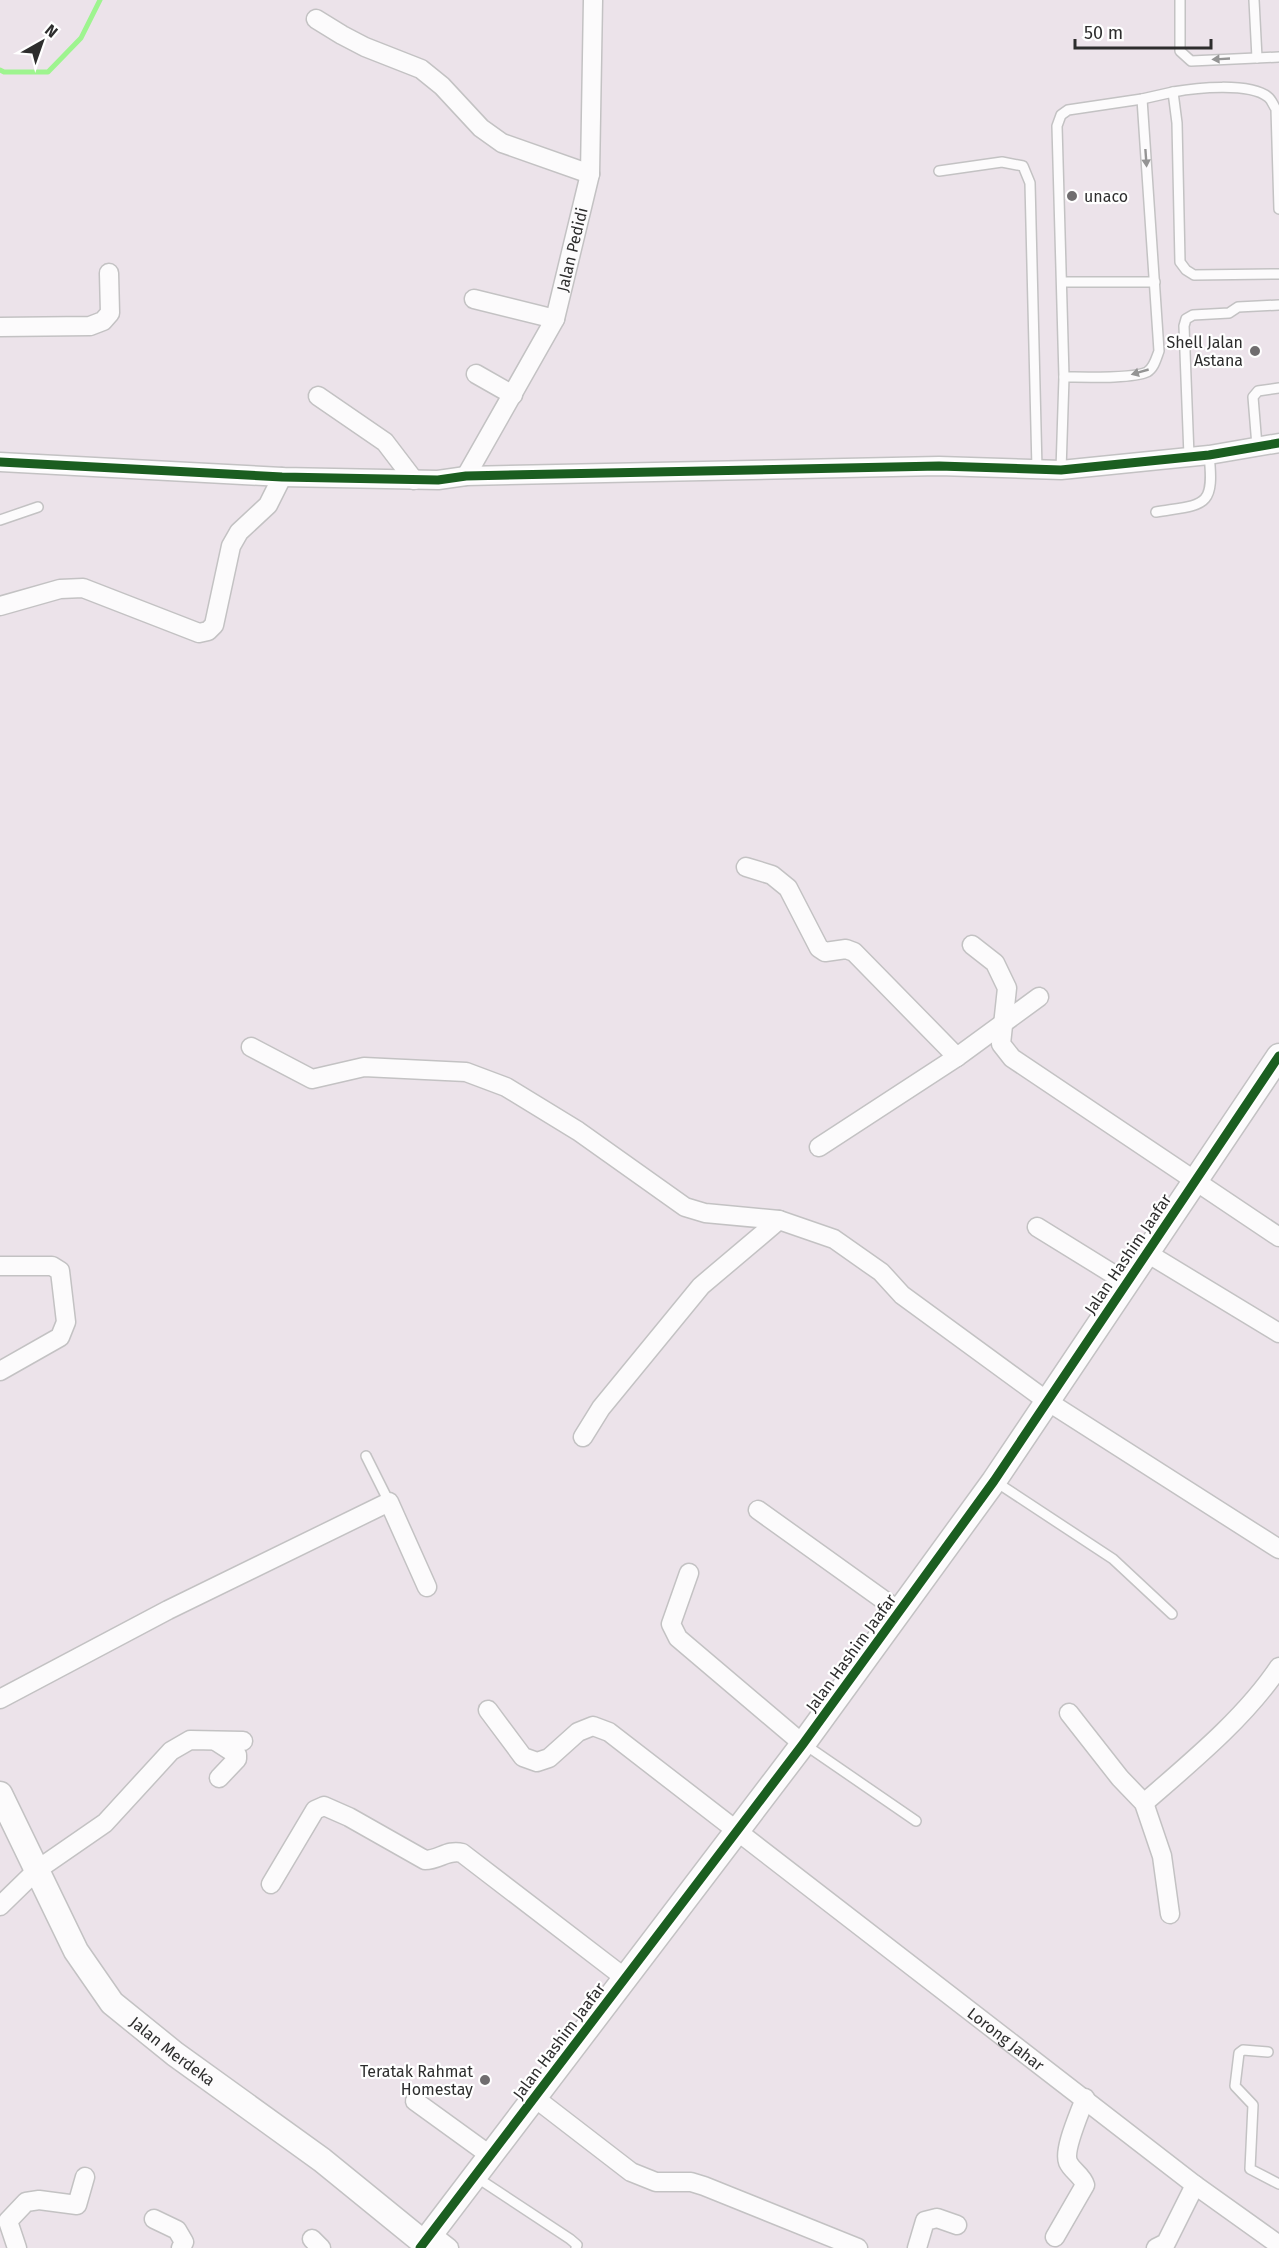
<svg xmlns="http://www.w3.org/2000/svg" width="1279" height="2248" font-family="'Fira Sans',sans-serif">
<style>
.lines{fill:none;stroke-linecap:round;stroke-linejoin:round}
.stream{stroke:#9ef48f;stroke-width:5}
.lane-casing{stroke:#c3c2c3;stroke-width:12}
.street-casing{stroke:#c3c2c3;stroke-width:21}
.secondary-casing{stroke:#c3c2c3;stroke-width:27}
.lane{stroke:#fcfbfc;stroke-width:9}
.street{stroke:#fcfbfc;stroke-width:18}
.secondary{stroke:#fcfbfc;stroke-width:24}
.cycleway-casing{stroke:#fff;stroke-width:13}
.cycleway{stroke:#1b5e20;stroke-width:9}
.oneway{fill:#949494}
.poi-dot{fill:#706d6f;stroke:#fff;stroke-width:2}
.labels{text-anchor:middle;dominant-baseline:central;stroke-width:4.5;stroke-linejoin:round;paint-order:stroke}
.poi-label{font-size:16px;fill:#2d2d2d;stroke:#fff;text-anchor:end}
.street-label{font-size:16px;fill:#2d2d2d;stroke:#fff}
</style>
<rect width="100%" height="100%" fill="#ece3ea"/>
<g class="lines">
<polyline class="stream" points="0,70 4,72 48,72 81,38 100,0"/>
<g class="lane-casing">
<g id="lane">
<polyline points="1180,0 1180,51 1191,61 1279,57"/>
<polyline points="1254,0 1257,58"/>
<path d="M1173,92C1195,88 1249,82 1268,97C1272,100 1273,105 1276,109L1279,209"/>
<polyline points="939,171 1002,162 1023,166 1030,183 1037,469"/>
<polyline points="1063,282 1155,282"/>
<path d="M1064,377C1081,377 1133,379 1147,372C1154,368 1156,359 1159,351L1142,99"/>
<polyline points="1257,446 1253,397 1258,391 1279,388"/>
<polyline points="1189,456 1184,326 1186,319 1193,315 1229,313 1238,307 1279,305"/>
<polyline points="1061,470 1064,377 1057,126 1061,115 1068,110 1142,99 1173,92 1177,123 1180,262 1186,270 1194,275 1279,274"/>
<path d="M1156,512C1204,504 1215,509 1209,455"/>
<polyline points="0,520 38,507"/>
<polyline points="366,1456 389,1502"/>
<polyline points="996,1482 1113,1559 1172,1614"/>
<polyline points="804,1744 916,1821"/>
<polyline points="1268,2052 1243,2050 1239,2053 1235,2086 1253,2105 1250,2169 1279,2184"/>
<polyline points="476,2177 570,2239 577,2245 576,2248"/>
</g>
</g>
<g class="street-casing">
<g id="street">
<polyline points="316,19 342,35 365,47 421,69 442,86 481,128 502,143 590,174"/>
<polyline points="474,299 555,319"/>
<polyline points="0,327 90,326 103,321 110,313 109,273"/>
<polyline points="476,374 513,395"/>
<polyline points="318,396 385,442 414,480"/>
<polyline points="0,462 282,477 438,480 466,476 939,466 1061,470 1209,455 1279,443"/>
<path id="s1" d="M466,476L555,319L590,174L593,0"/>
<polyline points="0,606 60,589 83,588 199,633 208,631 214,625 231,546 239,532 268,505 282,477"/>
<polyline points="746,867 772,875 788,888 819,948 825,952 846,949 854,952 957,1057"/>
<polyline points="972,945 995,963 1007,988 1001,1044 1012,1058 1279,1237"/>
<polyline points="251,1047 312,1079 364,1067 466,1072 506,1087 578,1131 685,1207 705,1213 779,1220 834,1239 881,1272 902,1295 1047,1401 1279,1549"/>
<polyline points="819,1147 957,1057 1039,997"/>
<polyline points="1037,1227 1126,1282"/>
<polyline points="1147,1253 1279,1333"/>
<polyline points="0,1266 52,1266 60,1271 66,1322 60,1337 0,1371"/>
<polyline points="583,1437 601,1408 701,1286 779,1220"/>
<polyline points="758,1510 899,1611"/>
<polyline points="689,1573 671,1624 678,1638 803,1744"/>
<polyline points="0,1699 168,1610 389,1502 427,1587"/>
<path id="s2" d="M488,1710L523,1757L537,1762L549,1758L578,1732L593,1726L609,1732L1195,2185L1279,2245"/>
<polyline points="1069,1713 1120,1778 1144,1803 1162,1856 1170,1914"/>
<polyline points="217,1742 237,1755 237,1759 219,1778"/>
<path d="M1144,1803C1190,1763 1245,1718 1279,1667"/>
<path d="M271,1884L315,1810L324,1806L349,1817L425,1860C439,1860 448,1849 462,1853L625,1978"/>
<polyline points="0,1906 37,1870 105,1823 171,1751 190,1740 243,1741"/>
<polyline points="535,2098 631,2172 656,2182 691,2182 704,2186 858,2248"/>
<polyline points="415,2101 491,2156"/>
<polyline points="154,2219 177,2230 184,2242 181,2248"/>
<polyline points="430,2233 449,2248"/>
<path d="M1055,2237L1085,2185C1082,2175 1072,2171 1068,2162C1063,2149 1080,2113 1085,2098"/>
<polyline points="312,2239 321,2248"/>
<polyline points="17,2248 8,2221 26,2202 39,2200 77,2205 85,2177"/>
<polyline points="917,2248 925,2221 937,2218 957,2225"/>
<polyline points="1156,2248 1166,2243 1195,2185"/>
</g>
</g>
<g class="secondary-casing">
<g id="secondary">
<path id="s3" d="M0,1794L76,1951L112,2003L175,2054L322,2160L424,2243L803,1744L994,1481L1279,1056"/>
</g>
</g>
<use href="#lane" class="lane"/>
<use href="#street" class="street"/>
<use href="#secondary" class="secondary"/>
<g class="cycleway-casing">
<g id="cycleway">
<polyline points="0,462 282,477 438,480 466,476 939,466 1061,470 1209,455 1279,443"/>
<polyline points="420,2248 803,1744 994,1481 1279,1056"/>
</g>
</g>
<use href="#cycleway" class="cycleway"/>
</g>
<defs><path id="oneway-solid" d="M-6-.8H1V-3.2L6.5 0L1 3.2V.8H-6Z" transform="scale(1.5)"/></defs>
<g class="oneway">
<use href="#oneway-solid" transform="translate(1221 59) rotate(177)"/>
<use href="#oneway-solid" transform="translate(1146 158) rotate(86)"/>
<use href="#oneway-solid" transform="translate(1140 372) rotate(164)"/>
</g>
<g class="poi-dot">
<circle cx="1072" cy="196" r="6"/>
<circle cx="1255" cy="351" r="6"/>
<circle cx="485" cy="2080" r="6"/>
</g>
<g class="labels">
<g class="poi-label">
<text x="1084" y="196" text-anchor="start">unaco</text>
<text x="1243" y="342">Shell Jalan<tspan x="1243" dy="18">Astana</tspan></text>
<text x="473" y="2071">Teratak Rahmat<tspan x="473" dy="18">Homestay</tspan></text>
</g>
<g class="street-label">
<text stroke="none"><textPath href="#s1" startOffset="252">Jalan Pedidi</textPath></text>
<text transform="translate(1128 1254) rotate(-56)">Jalan Hashim Jaafar</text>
<text transform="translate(851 1653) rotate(-54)">Jalan Hashim Jaafar</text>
<text stroke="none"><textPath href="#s2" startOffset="660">Lorong Jahar</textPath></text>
<text transform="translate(559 2041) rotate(-53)">Jalan Hashim Jaafar</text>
<text stroke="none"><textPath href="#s3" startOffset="315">Jalan Merdeka</textPath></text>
</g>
</g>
<g transform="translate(42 42) rotate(40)" stroke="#ffffff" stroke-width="4.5" paint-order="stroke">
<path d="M0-4.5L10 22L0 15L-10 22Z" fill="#2d2d2d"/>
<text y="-9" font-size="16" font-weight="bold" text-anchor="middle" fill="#2d2d2d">N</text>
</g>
<path d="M1075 39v9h136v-9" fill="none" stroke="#2d2d2d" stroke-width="3"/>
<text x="1084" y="39" font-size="18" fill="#2d2d2d" stroke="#ffffff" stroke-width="4.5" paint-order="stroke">50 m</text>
</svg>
